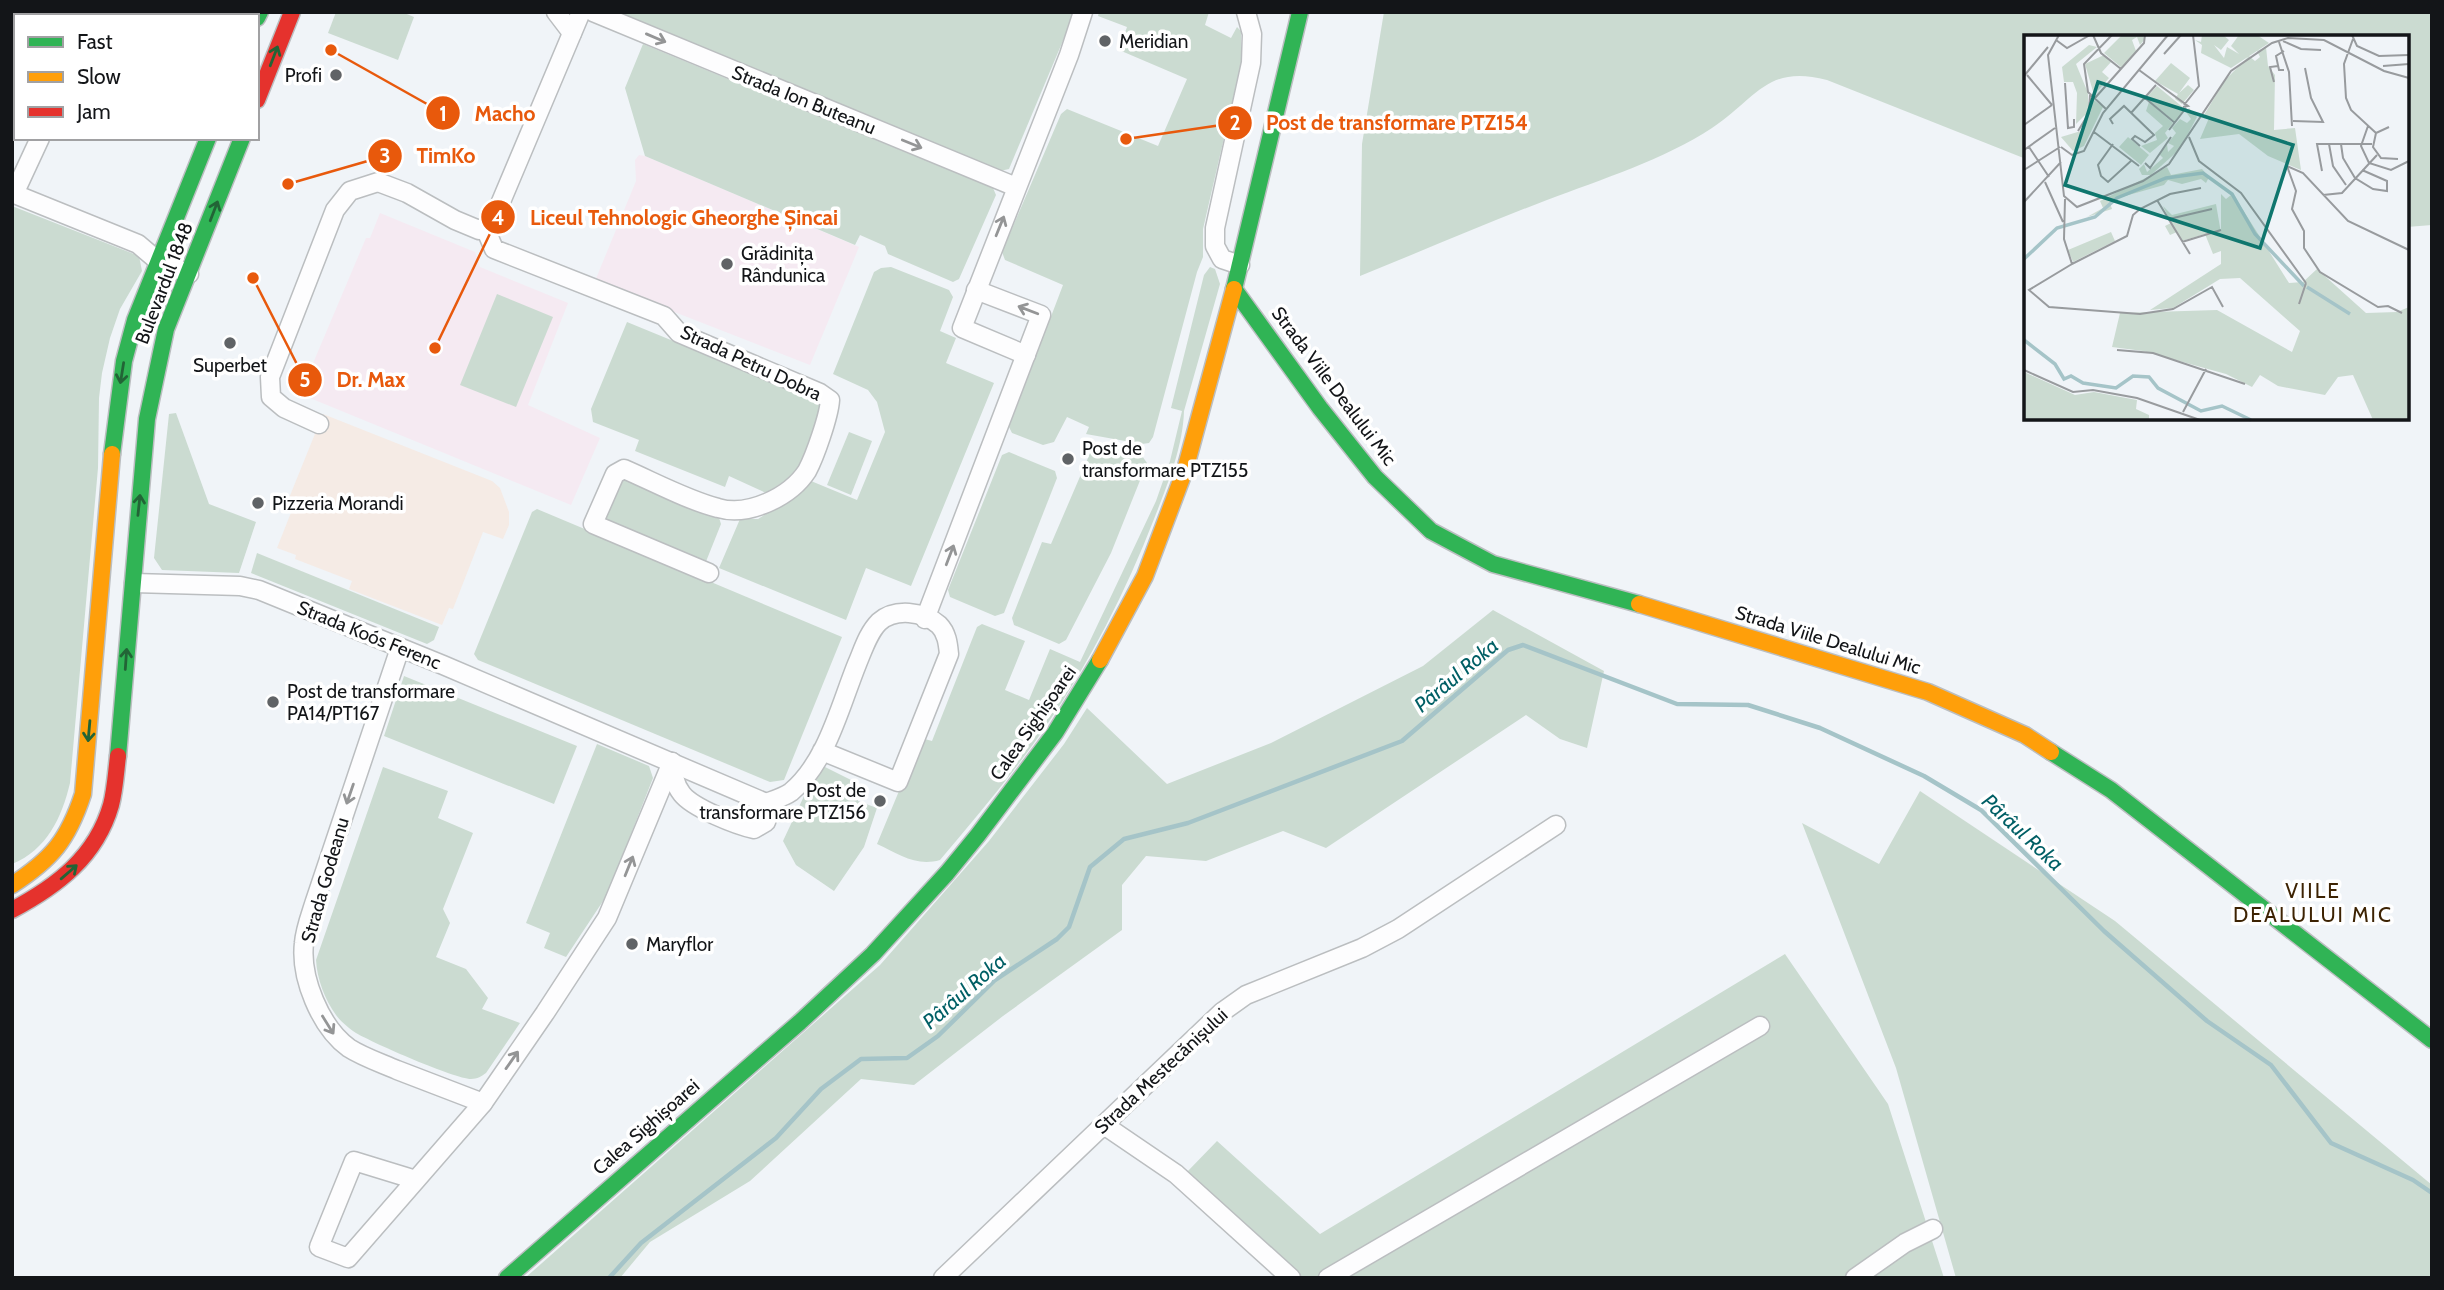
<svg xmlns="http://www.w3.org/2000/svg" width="2444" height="1290" font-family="Cabin,sans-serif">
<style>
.commercial{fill:#f5ebe5}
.education{fill:#f5eaf2}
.green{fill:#cbdbd1}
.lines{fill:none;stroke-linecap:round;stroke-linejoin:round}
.stream{stroke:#a5c4c8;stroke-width:4.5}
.street-casing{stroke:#bbbec0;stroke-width:21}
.fast-casing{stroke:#bbbec0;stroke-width:19}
.slow-casing{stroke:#bbbec0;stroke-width:19}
.jam-casing{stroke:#bbbec0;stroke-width:19}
.street{stroke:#fdfdfe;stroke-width:18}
.fast{stroke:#30b455;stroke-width:16}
.slow{stroke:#ff9f0a;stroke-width:16}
.jam{stroke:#e5322d;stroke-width:16}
.oneway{stroke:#949596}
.oneway2{stroke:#226436}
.poi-dot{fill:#606366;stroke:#fff;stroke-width:2.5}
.labels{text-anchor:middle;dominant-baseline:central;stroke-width:7;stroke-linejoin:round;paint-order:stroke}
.poi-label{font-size:19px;fill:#131518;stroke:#fff;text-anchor:start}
.street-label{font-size:19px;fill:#131518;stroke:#fff}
.water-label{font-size:21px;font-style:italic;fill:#005f65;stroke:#fff}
.neighbourhood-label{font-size:21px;letter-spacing:2px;fill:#3d2303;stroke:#fff}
.inset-river{fill:none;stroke:#a5c4c8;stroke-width:3.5}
.inset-road{fill:none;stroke:#989b9e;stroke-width:2}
.view{fill:#0f766e;fill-opacity:0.15;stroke:#0f766e;stroke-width:3.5}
.inset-edge{fill:none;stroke:#131518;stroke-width:3.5}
.leader{fill:none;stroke:#e8590c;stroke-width:2.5}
.callout-dot{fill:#e8590c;stroke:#fff;stroke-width:2.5}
.mark-label{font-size:21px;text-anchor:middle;font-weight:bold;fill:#fff}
.callout-label{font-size:21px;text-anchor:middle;font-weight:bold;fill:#e8590c;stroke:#fff;stroke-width:7;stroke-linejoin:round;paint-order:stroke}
</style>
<rect width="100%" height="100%" fill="#f0f4f8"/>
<polygon class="commercial" points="323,414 492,481 500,488 509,512 509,525 503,539 483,532 453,609 449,608 442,625 349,589 352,581 295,559 296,555 277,548 294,505 287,503"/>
<g class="education">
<polygon points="639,155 645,156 859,247 810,365 595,281 636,181 635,160"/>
<polygon points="380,213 475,252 480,267 568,303 528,405 600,438 571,505 300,394 366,238 370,238"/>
</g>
<g class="green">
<polygon points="12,12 64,12 63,16 16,16 16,124 12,132"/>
<polygon points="336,12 402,12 414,17 398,60 328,33"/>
<polygon points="610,12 1075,12 1009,169 1000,171"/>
<polygon points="1099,12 1209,12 1205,25 1231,38 1237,27 1241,31 1241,64 1203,229 1203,257 1197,272 1153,437 1149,443 1142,444 1086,434 1089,427 1067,417 1054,442 1043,445 1012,433 1009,427 1063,285 1005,260 1002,252 1061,114 1067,109 1158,146 1187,79 1119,50 1127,27 1098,16"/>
<path d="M1384,12H2432V225L2407,227V37H2026V159L1827,80C1767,64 1757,98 1712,128C1665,159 1600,180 1547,200C1484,224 1422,251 1360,276L1362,144Z"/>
<polygon points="643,44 993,188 996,195 959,279 953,282 888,254 885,246 860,235 855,245 645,156 625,88"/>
<path d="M12,206L139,256L142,271L120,309L110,338L102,373L99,398L98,468L70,783C62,817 47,850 12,864Z"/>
<polygon points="891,267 949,290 953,297 940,331 956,338 946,363 994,383 911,586 866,568 846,620 719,568 740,519 758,519 798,494 811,481 857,500 885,432 877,402 868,390 833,374 874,272 881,268"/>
<path d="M1210,267L1215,269L1220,284L1184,411C1183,447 1167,486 1154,519C1126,591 1090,662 1046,726C1014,773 976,817 940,860C916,867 899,854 877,844L921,738L932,741L977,627L982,624L1025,641L1005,690L1029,700L1050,649L1080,662L1156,501L1170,461L1182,411L1171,408L1204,275Z"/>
<polygon points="497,294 553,317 516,407 460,385"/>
<polygon points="627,322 822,402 824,407 799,472 766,493 729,476 725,487 635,451 639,440 593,422 591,409"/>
<polygon points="176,413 209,504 256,522 239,573 162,570 154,558 169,414"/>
<polygon points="849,432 872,441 851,495 827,485"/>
<polygon points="1094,444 1140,453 1147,463 1111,553 1066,640 1059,644 1014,625 1012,618 1042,542 1051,544"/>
<polygon points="1009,452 1055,471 1057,478 1004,613 995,616 950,597 948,590 1002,455"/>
<polygon points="629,476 717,511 721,524 705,564 603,523 620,479"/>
<polygon points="537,509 842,637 784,780 770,782 478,660 474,654 532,512"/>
<polygon points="257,553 439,627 434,640 427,644 251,573"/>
<polygon points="1493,610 1604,671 1587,748 1560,739 1526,715 1326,848 1283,831 1206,861 1146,856 1122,885 1122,930 1003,1016 914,1085 861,1079 750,1181 650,1242 620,1278 525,1278 880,965 989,841 1064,744 1087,708 1167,784 1271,743 1423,666"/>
<polygon points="404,676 577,746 554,804 384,736"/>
<polygon points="597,744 649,766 653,778 607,895 566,957 544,948 550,933 526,923"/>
<polygon points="819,764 853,781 858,801 877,808 864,847 834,891 796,865 783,841"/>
<path d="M383,767L448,791L438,818L473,833L443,909L450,923L436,957L466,969L488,998L482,1009L520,1023L486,1073C482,1076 477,1079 471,1079C455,1079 373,1043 356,1033C350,1029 341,1022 336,1015C325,1000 317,979 316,960Z"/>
<polygon points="1920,791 2115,921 2432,1185 2432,1278 1956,1278 1896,1068 1802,823 1879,864"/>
<polygon points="1785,954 1888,1104 1944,1278 1300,1278 1187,1172 1217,1141 1320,1234"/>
</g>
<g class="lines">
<polyline class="stream" points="609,1278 641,1243 776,1138 821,1089 861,1059 907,1058 938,1036 995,980 1057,939 1069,927 1090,867 1124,839 1188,823 1402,741 1508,650 1523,645 1677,704 1748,705 1820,728 1924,776 1981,810 2104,931 2207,1021 2271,1065 2331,1143 2413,1180 2432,1193"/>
<g class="street-casing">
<g id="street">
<polyline points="556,12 572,33"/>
<polyline points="593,12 1016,187"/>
<polyline points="98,16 100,12"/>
<polyline points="12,193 138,244 158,261 189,274"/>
<polyline points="14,194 40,138"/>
<path d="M485,228L494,249L664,316L679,333L820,393L830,400C829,416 815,456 807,471C790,497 748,517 718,508C687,500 654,482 624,469L615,474L593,524L709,573"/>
<polyline points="1240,265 1222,259 1215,246 1215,228 1251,63 1252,34 1246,12"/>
<polyline points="1026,355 962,328 1069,55 1083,12"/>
<polyline points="319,424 284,408 271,397 270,377 335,210 350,191 378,182 407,193 455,220 479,230 492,223 581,12"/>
<polyline points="134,583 240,586 259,590 443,665 766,803"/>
<polyline points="925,619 1041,315 976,290"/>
<path d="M400,648L315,901C311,914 305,929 304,943C300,977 320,1027 349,1048C363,1057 381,1063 397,1070C426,1081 454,1092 483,1103L545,1013L607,918L672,762"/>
<path d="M672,762C673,773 674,784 682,794C693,808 736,825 754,829L766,822L769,811L766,803"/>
<path d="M766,803C774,800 784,797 791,792C827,762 840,706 857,664C863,650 868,633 879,622C895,608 923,611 939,625C947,633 948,644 949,654L898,782L822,751"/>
<polyline points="1104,1125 1176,1174 1291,1278"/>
<polyline points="416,1180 354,1161 319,1247 348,1258 416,1180 483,1103"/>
<polyline points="943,1278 1222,1012 1246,995 1362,948 1398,929 1556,825"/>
<polyline points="1328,1278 1760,1026"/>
<polyline points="1855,1278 1905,1243 1933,1229"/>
</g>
</g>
<g class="fast-casing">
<g id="fast">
<polyline points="257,18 260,12"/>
<polyline points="1234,289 1320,408 1375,477 1431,531 1493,564 1639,604"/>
<polyline points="1234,289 1300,12"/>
<polyline points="112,454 124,361 135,320 208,138"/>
<polyline points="2051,752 2111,790 2432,1040"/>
<polyline points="118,756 147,419 166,329 242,138"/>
<polyline points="507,1278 800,1022 873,954 947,873 978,835 1055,733 1100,660"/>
</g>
</g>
<g class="slow-casing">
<g id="slow">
<polyline points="1639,604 1928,692 2025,735 2051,752"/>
<polyline points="1100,660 1145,576 1185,470 1234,289"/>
<path d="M12,885C52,859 68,840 83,794L112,454"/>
</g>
</g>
<g class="jam-casing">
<g id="jam">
<polyline points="257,100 292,12"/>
<path d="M12,910C57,886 96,857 111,805C115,790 116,772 118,756"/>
</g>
</g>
<use href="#street" class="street"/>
<use href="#fast" class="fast"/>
<use href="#slow" class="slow"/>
<use href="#jam" class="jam"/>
</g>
<defs><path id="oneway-shaft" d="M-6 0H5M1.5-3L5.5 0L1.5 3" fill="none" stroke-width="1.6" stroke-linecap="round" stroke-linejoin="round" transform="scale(1.75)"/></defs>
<g class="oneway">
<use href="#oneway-shaft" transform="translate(656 38) rotate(23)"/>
<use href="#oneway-shaft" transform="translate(912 144) rotate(22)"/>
<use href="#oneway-shaft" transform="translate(1000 226) rotate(-68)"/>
<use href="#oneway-shaft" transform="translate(1028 310) rotate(-159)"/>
<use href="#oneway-shaft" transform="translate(950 555) rotate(-69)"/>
<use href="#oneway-shaft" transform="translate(350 794) rotate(109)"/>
<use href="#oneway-shaft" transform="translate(629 866) rotate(-68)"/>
<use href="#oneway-shaft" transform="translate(328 1025) rotate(58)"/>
<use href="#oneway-shaft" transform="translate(512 1060) rotate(-55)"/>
</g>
<g class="oneway2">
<use href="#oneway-shaft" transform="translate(274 56) rotate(-69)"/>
<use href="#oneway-shaft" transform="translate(214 211) rotate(-69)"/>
<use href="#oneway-shaft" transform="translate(122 373) rotate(99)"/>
<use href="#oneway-shaft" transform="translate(139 505) rotate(-84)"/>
<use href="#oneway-shaft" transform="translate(126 659) rotate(-86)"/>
<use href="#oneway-shaft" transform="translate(89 731) rotate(95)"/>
<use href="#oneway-shaft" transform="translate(69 872) rotate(-41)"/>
</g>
<g class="poi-dot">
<circle cx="1105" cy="41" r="7"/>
<circle cx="336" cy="75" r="7"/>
<circle cx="727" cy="264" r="7"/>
<circle cx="230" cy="343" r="7"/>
<circle cx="1068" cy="459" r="7"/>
<circle cx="258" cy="503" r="7"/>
<circle cx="273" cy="702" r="7"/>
<circle cx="880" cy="801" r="7"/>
<circle cx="632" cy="944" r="7"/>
</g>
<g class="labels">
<g class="poi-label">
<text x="1119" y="41">Meridian</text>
<text x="322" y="75" text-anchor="end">Profi</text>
<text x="741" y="253">Grădinița<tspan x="741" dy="22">Rândunica</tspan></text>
<text x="230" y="365" text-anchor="middle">Superbet</text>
<text x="1082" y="448">Post de<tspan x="1082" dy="22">transformare PTZ155</tspan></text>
<text x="272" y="503">Pizzeria Morandi</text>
<text x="287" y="691">Post de transformare<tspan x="287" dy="22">PA14/PT167</tspan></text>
<text x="866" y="790" text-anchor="end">Post de<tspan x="866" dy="22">transformare PTZ156</tspan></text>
<text x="646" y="944">Maryflor</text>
</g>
<g class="street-label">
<text transform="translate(804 100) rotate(22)">Strada Ion Buteanu</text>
<text transform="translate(164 283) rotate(-69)">Bulevardul 1848</text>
<text transform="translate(751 363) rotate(25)">Strada Petru Dobra</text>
<text transform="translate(1334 386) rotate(53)">Strada Viile Dealului Mic</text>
<text transform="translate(369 635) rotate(22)">Strada Koós Ferenc</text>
<text transform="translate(1828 640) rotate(17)">Strada Viile Dealului Mic</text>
<text transform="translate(1033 723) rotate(-55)">Calea Sighișoarei</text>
<text transform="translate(325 880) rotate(-74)">Strada Godeanu</text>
<text transform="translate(1161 1071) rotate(-43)">Strada Mestecănișului</text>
<text transform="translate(646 1127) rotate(-41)">Calea Sighișoarei</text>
</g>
<g class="water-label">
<text transform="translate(1456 675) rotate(-40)">Pârâul Roka</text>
<text transform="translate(2023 832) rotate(43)">Pârâul Roka</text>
<text transform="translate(964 991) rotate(-41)">Pârâul Roka</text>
</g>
<g class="neighbourhood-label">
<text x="2313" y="890">VIILE<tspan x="2313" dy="24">DEALULUI MIC</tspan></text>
</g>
</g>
<g transform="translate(2024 35)">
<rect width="385" height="385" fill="#f0f4f8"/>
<path d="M98,0H119L121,4L116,10L113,2L108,5L112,16L98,33L80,18ZM178,0H199L205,5L197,15L190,10L200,23L203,12L215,19L207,11L215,0H233L245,8L207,33L177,18L178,10L171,5L177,7ZM65,10L73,12L52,29L64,58V77L52,89L53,58L49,47H40L38,32ZM242,12L244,31L251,40L250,95L271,93L277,135L244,121L215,99L176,104L185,83L180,80L201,45L225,21L231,26L236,22L233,16ZM80,20L87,27L78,37L85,43L70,60L61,29ZM147,28L166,43L155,58L164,50L170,55L158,69L151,64L154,59L131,46ZM133,51L161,74L151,87L122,63ZM66,62L79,72L60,111L49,116L37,102L57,96ZM125,67L149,88L141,98L144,103L126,118L117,111L133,105L131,98L139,91L122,76ZM165,73L173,82L156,114L127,140H118L115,134L120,129L123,137L139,123L135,119L143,109L144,117L150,111L144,108L152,98L148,93L156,84L163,88L167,84L162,77ZM104,102L125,120L117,130L95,112ZM143,132L147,140L178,134L185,142L182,148L177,144L158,149L144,145L140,150L94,163L86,168L88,174L63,182L79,173L76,166ZM197,159L202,164L207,160L219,175L265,248L279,247L293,234L342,278L373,277L385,272V385H349L329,340L314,342L301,360L254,351L236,340L228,352L202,339L119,316L88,312L96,278L193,275L268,317L276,296L216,243L196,244L149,273L126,275L197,229V216L189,219L181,199L158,206L153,197L146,200L141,191L147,188L139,171L148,180L192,169L197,198ZM87,197L91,206L49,227L44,215ZM0,337L51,360L70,357L113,365L112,374L125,380V385H0Z" fill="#cbdbd1"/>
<path class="inset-river" d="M0,224L33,193L71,182L93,163L142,143L179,138L208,159L231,199L280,251M283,252L326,279M0,305L31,329L40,344L47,341L59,348L92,353L109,341L125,342L134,353L177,376L198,371L227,385"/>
<path class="inset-road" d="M35,0L24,20L40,161L53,172L119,146L145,129L207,36L248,8L264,3L300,5L360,36L385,43M69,0L77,18L97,34M328,0L333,11L355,21L385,20M329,4L320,29L322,63L327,75L352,98M32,5L43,13L66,0M259,6L277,14L297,15M255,7L265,37L268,91M260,16L252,21L255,35H260M140,19L157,0M359,31L385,29M115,35L164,71L159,72M3,40L28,70M0,41L24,12M250,47L246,32L254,31M41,48L44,93L50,92V84M71,63L120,8L121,0M121,63L151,88M160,70L175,51L169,0M82,74L64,57L60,29L88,0M107,78L132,50M269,86L299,87L287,63L281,33M89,89L86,84L100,71L130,100L121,107L111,101L108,104L116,111M0,90L28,70M344,91L337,111L345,128L367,135L385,126M365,92L352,98L349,112L357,123L374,124M145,95L162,73M54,96L65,78L66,60M70,97L115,131M165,102L175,126L217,158L282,248M89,109L74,130L77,141L84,147L108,125M305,109L309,131L322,150M317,109L319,123L331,143L349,154L363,156V146L338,135M5,112L25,142M37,112L48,120L60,116L79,78L144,0M0,115L31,93M121,128L126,133L147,102M0,135L36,112M298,136L293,109H348M21,147L39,187M299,160L318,158L353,120M41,164L40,204L48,229L103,201L109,180L116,174L146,159L177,153M133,165L166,219M0,167L37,127M145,184L188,174M158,207L197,195M48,229L5,255L25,272L116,279L149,274L188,252L199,272M275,269L282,248M378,278L364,271L354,272L296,237L280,213V196L268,174L272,156L263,131L279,138L324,186L385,215M93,315L129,318L221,349M0,335L49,357L69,355L113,363L176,385M159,377L182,334"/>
<path class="view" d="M74,47L269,110L236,213L41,150Z"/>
<rect width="385" height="385" class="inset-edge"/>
</g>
<path class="leader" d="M331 50L443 113M1126 139L1235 123M288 184L385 156M435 348L498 217M253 278L305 380"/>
<g class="callout-dot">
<circle cx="331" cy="50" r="7"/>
<circle cx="1126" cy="139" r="7"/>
<circle cx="288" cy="184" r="7"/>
<circle cx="435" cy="348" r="7"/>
<circle cx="253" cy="278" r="7"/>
<circle cx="443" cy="113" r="18"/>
<circle cx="1235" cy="123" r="18"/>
<circle cx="385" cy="156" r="18"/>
<circle cx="498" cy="217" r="18"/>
<circle cx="305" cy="380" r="18"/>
</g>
<g class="mark-label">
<text x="443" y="121">1</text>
<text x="1235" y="130">2</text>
<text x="385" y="163">3</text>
<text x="498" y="225">4</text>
<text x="305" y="387">5</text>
</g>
<g class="callout-label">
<text x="505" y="121">Macho</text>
<text x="1397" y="130">Post de transformare PTZ154</text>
<text x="446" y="163">TimKo</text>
<text x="684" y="225">Liceul Tehnologic Gheorghe Șincai</text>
<text x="371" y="387">Dr. Max</text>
</g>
<rect width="2444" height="1290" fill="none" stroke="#131518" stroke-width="28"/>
<rect x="14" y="14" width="245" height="126" fill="#ffffff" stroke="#a1a1a3" stroke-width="2"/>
<rect x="28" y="37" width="35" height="10" fill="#30b455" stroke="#a1a1a3" stroke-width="2"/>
<text x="77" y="49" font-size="21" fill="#131518">Fast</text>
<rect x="28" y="72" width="35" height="10" fill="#ff9f0a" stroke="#a1a1a3" stroke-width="2"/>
<text x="77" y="84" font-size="21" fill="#131518">Slow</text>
<rect x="28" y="107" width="35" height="10" fill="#e5322d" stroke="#a1a1a3" stroke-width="2"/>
<text x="77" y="119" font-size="21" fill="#131518">Jam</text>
</svg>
